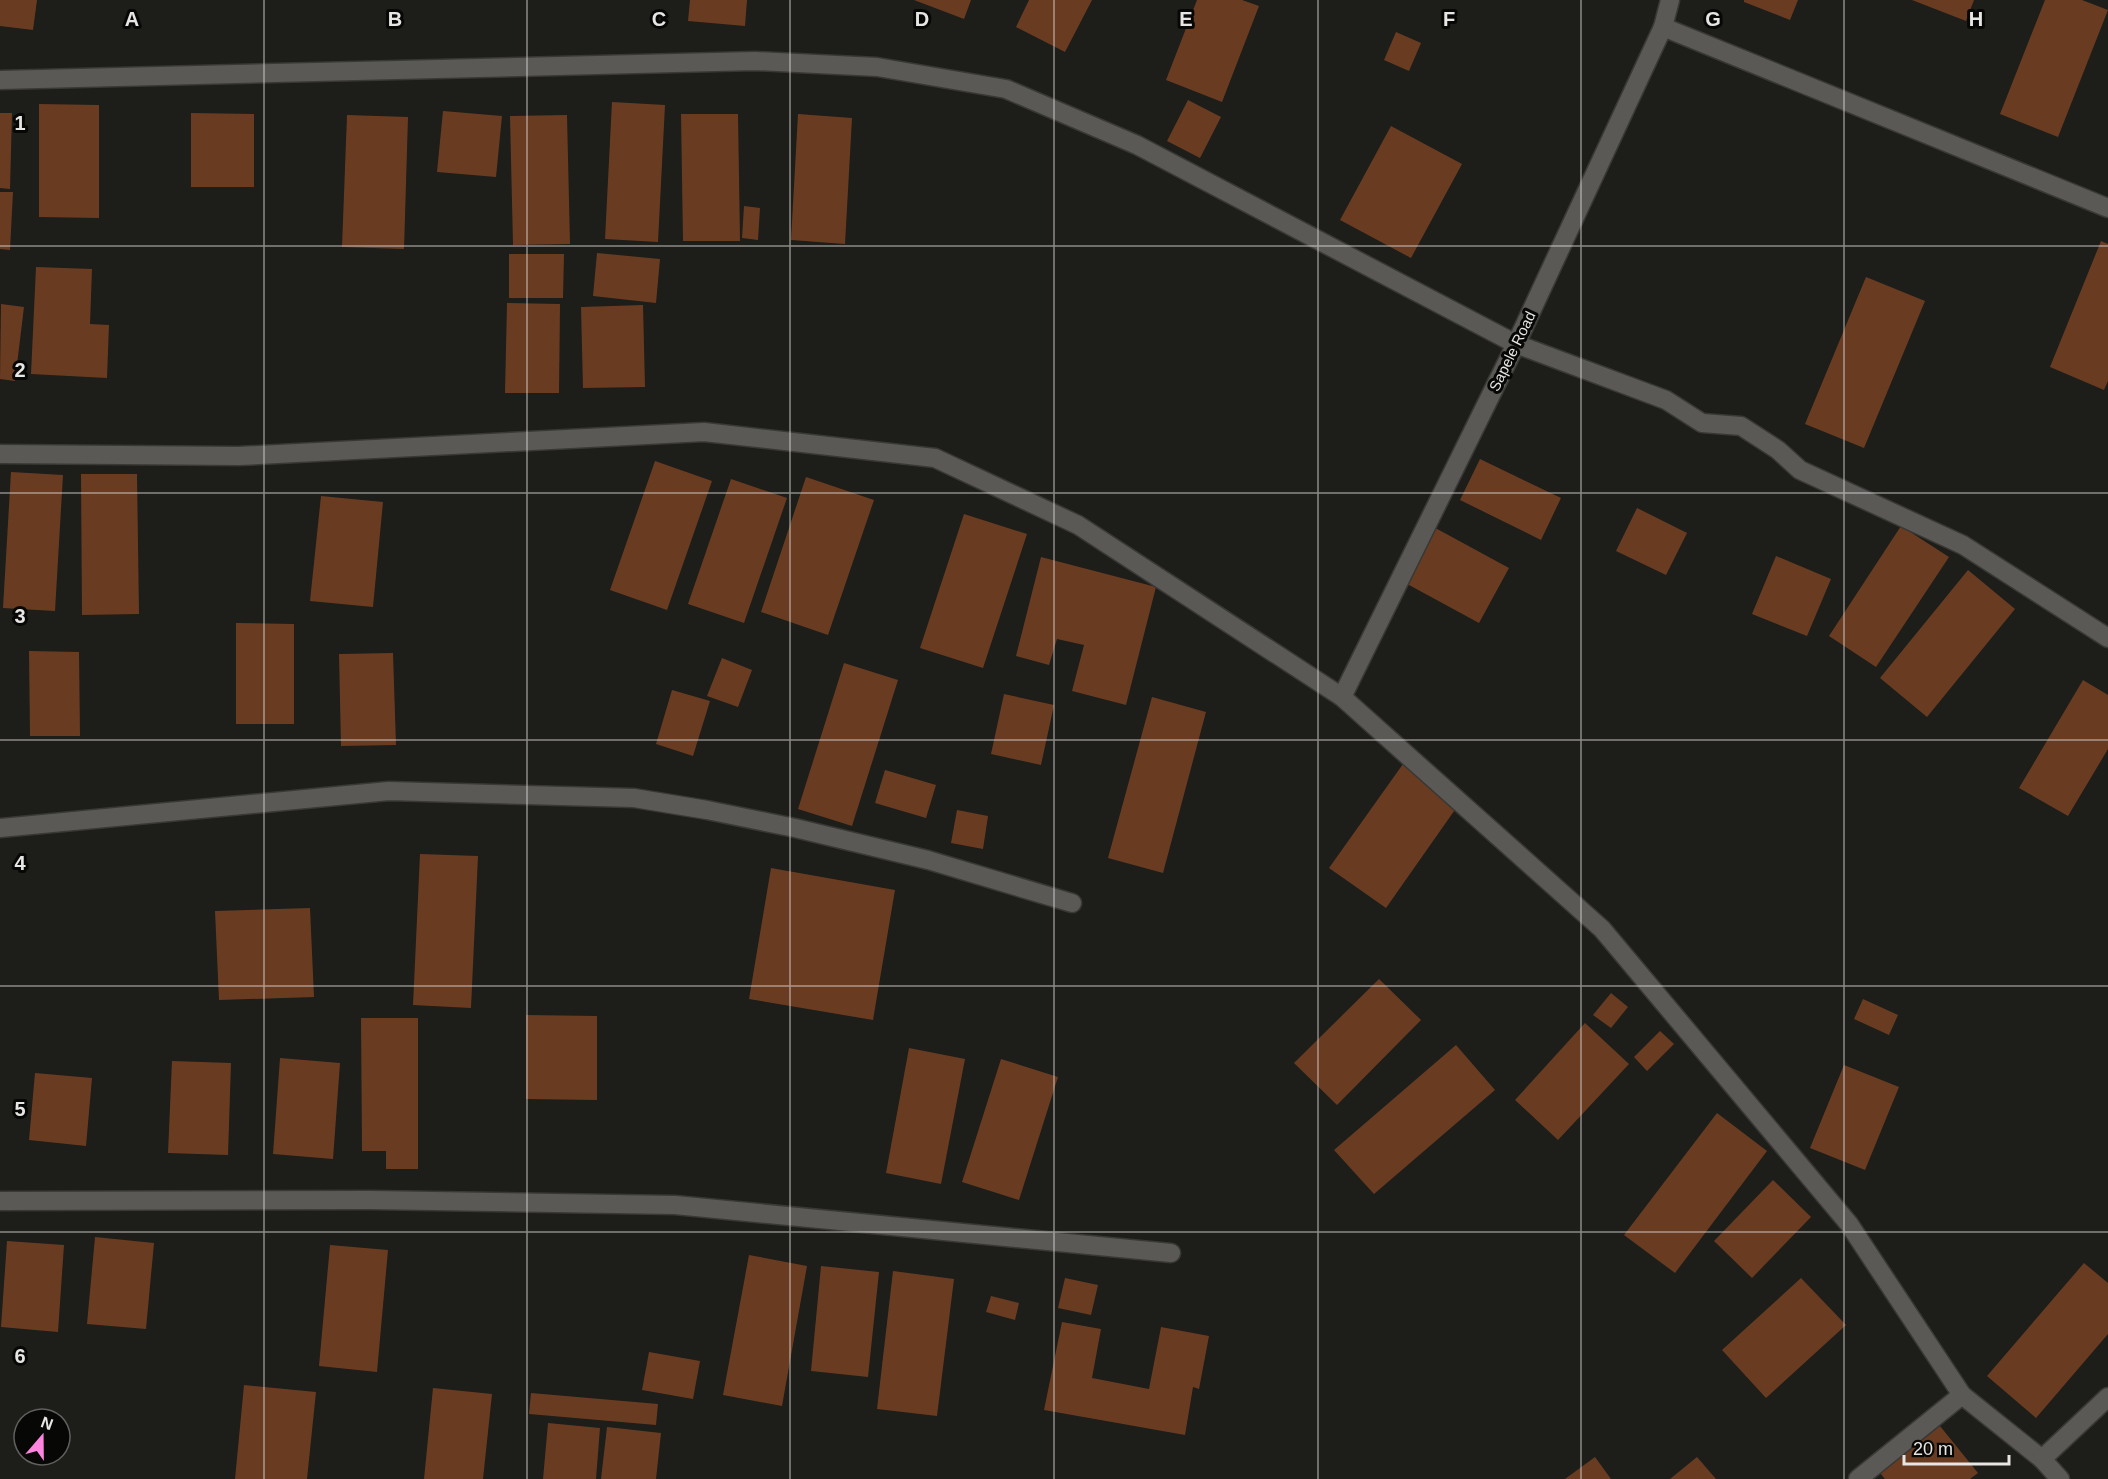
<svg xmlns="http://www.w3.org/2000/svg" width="2108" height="1479" font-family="Helvetica,sans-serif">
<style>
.building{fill:#693c22}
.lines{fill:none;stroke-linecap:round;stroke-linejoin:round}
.street-casing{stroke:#393836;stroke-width:21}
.street{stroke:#5a5955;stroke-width:18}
.grid{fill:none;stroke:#e7e6e4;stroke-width:1.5;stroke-opacity:0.55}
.labels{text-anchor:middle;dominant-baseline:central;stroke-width:6;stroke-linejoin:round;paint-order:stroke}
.street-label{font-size:15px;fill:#e7e6e4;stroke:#070706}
.grid-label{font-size:20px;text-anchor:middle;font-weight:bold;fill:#e7e6e4;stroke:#070706;stroke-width:6;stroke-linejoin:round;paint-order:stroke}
</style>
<rect width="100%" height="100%" fill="#1d1d19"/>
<g class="building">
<polygon points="0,0 37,0 33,30 0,26"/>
<polygon points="690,0 747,0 745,26 688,21"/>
<polygon points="914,0 971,0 964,19"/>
<polygon points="1029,0 1092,0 1065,52 1016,27"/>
<polygon points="1197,0 1242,0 1259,6 1222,102 1166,80"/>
<polygon points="1744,0 1798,0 1790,20 1744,2"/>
<polygon points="1912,0 1974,0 1966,21"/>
<polygon points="2045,0 2082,0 2108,10 2058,137 2000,114"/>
<polygon points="1396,32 1421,43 1409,71 1384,60"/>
<polygon points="1188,100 1221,117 1200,158 1167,141"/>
<polygon points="612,102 665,105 658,242 605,239"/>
<polygon points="39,104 99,105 99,218 39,217"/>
<polygon points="443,111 502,116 496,177 437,172"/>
<polygon points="0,113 12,113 10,189 0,188"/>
<polygon points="191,113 254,114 254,187 191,187"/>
<polygon points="681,114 738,114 740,241 683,241"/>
<polygon points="798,114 852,118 845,244 791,240"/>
<polygon points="347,115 408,117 404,249 342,247"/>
<polygon points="567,115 570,244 513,245 510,116"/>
<polygon points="1391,126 1462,164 1411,258 1340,220"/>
<polygon points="0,192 13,192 10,250 0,249"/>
<polygon points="744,206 760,208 758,240 742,238"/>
<polygon points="2101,241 2108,244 2108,381 2104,390 2050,367"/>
<polygon points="597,253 660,259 656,303 593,296"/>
<polygon points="509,254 564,254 563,298 509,298"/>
<polygon points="36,267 92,269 90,324 109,325 107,378 31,374"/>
<polygon points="1866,277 1925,301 1864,448 1805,424"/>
<polygon points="507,303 560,304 559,393 505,393"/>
<polygon points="1,304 24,307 15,381 0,379"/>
<polygon points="643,305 645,387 583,388 581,307"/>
<polygon points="1480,459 1561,498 1541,540 1460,500"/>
<polygon points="655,461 712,481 667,610 610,590"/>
<polygon points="11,472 63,475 55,611 3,608"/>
<polygon points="81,474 137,474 139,614 82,615"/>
<polygon points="806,477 874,500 828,635 761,612"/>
<polygon points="731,479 787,498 744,623 688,604"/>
<polygon points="321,496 383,502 373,607 310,601"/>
<polygon points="1637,508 1687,533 1666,575 1616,551"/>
<polygon points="964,514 1027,534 983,668 920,648"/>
<polygon points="1428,524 1509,568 1479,623 1398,579"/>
<polygon points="1901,526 1949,557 1876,667 1829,636"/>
<polygon points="1776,556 1831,579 1807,636 1752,614"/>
<polygon points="1041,557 1156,587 1126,705 1072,691 1084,645 1057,639 1049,665 1016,656"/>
<polygon points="1968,570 2015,609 1927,717 1880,678"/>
<polygon points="236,623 294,624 294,724 236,724"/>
<polygon points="29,651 79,652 80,736 30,736"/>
<polygon points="393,653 396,745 341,746 339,654"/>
<polygon points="722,658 752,670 738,707 707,696"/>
<polygon points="844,663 898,680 852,826 798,809"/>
<polygon points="2083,680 2108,695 2108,749 2068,816 2019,788"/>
<polygon points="672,690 710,701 693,756 656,744"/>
<polygon points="1004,694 1054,705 1041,765 991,754"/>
<polygon points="1152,697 1206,712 1163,873 1108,858"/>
<polygon points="1403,764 1459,804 1386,908 1329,868"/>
<polygon points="885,770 936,785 926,818 875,803"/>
<polygon points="957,810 988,816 983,849 951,843"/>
<polygon points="420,854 478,856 471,1008 413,1005"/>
<polygon points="771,868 895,890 873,1020 749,999"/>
<polygon points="310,908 314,997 219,1000 215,911"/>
<polygon points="1379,979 1421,1020 1337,1105 1294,1063"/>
<polygon points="1611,993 1628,1007 1611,1028 1593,1015"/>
<polygon points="1863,999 1898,1015 1889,1035 1854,1019"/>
<polygon points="526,1015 597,1016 597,1100 526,1099"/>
<polygon points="361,1018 418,1018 418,1169 386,1169 386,1151 362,1151"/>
<polygon points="1585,1023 1629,1064 1558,1140 1515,1100"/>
<polygon points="1660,1031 1674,1044 1647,1071 1634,1057"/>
<polygon points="1456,1045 1495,1090 1374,1194 1334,1150"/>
<polygon points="909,1048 965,1059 941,1184 886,1173"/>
<polygon points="280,1058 340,1063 333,1159 273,1154"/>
<polygon points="1001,1059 1058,1077 1019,1200 962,1182"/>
<polygon points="172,1061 231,1063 228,1155 168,1153"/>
<polygon points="1844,1065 1899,1087 1865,1170 1810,1148"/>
<polygon points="35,1073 92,1078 86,1146 29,1140"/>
<polygon points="1717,1113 1767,1151 1675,1273 1624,1235"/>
<polygon points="1773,1180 1811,1217 1752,1278 1714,1241"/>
<polygon points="95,1237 154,1243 146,1329 87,1324"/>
<polygon points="7,1241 64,1245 58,1332 1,1327"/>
<polygon points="330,1245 388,1250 377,1372 319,1366"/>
<polygon points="749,1255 807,1266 782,1406 723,1395"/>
<polygon points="2084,1263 2108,1283 2108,1334 2036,1418 1987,1376"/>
<polygon points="821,1266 879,1272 868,1377 811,1371"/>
<polygon points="893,1271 954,1279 937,1416 877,1409"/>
<polygon points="1065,1278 1098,1285 1091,1315 1058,1308"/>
<polygon points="1801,1278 1846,1325 1766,1398 1722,1350"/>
<polygon points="991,1296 1019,1303 1015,1320 986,1312"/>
<polygon points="1062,1322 1101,1329 1092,1378 1149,1389 1161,1327 1209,1336 1199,1389 1193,1387 1185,1435 1044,1410"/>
<polygon points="649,1352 700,1361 693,1399 642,1390"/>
<polygon points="244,1385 316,1392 307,1479 235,1479"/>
<polygon points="433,1388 492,1394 483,1479 424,1479"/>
<polygon points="531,1393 658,1404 656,1425 529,1414"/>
<polygon points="548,1423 600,1428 596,1479 543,1479"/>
<polygon points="1940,1426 1978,1473 1970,1479 1885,1479 1880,1473"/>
<polygon points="607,1427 661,1433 656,1479 601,1479"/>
<polygon points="1595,1457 1611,1479 1565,1479"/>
<polygon points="1697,1457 1716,1479 1670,1479"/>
</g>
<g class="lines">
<g class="street-casing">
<g id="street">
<polyline points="1663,27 2108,208"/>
<polyline points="0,80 755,61 877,67 1006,89 1137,145 1516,344 1666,400 1702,423 1741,426 1778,450 1800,470 1963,545 2108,638"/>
<polyline points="0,454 239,456 704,432 935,458 1078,525 1342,697 1602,929 1849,1224 1962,1395 2042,1459 2060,1479"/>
<polyline points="1342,697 1516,344 1663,27 1670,0"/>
<polyline points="0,828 389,791 634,798 707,810 795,828 928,860 1072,903"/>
<polyline points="0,1201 371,1200 675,1205 1171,1253"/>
<polyline points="2042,1459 2108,1397"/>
<polyline points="1858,1479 1962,1395"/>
</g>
</g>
<use href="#street" class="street"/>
</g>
<path class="grid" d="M264,0V1479M527,0V1479M790,0V1479M1054,0V1479M1318,0V1479M1581,0V1479M1844,0V1479M0,246H2108M0,493H2108M0,740H2108M0,986H2108M0,1232H2108"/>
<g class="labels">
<g class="street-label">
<text transform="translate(1512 351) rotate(-64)">Sapele Road</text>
</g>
</g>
<g class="grid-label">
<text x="132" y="26">A</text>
<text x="395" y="26">B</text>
<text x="659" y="26">C</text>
<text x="922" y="26">D</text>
<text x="1186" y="26">E</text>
<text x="1449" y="26">F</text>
<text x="1713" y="26">G</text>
<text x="1976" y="26">H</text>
<text x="20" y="130">1</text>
<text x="20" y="377">2</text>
<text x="20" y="623">3</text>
<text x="20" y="870">4</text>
<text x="20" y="1116">5</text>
<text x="20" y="1363">6</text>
</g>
<g transform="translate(42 1437) rotate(20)"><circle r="28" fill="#070706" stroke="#61605f" stroke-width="1.5"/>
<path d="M0-4.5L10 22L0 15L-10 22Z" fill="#fe85df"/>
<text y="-9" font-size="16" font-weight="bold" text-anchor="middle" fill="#e7e6e4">N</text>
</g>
<path d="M1904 1455v9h105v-9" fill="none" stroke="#e7e6e4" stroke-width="3"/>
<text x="1913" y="1455" font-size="18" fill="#e7e6e4" stroke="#070706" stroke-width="4.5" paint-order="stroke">20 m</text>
</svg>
